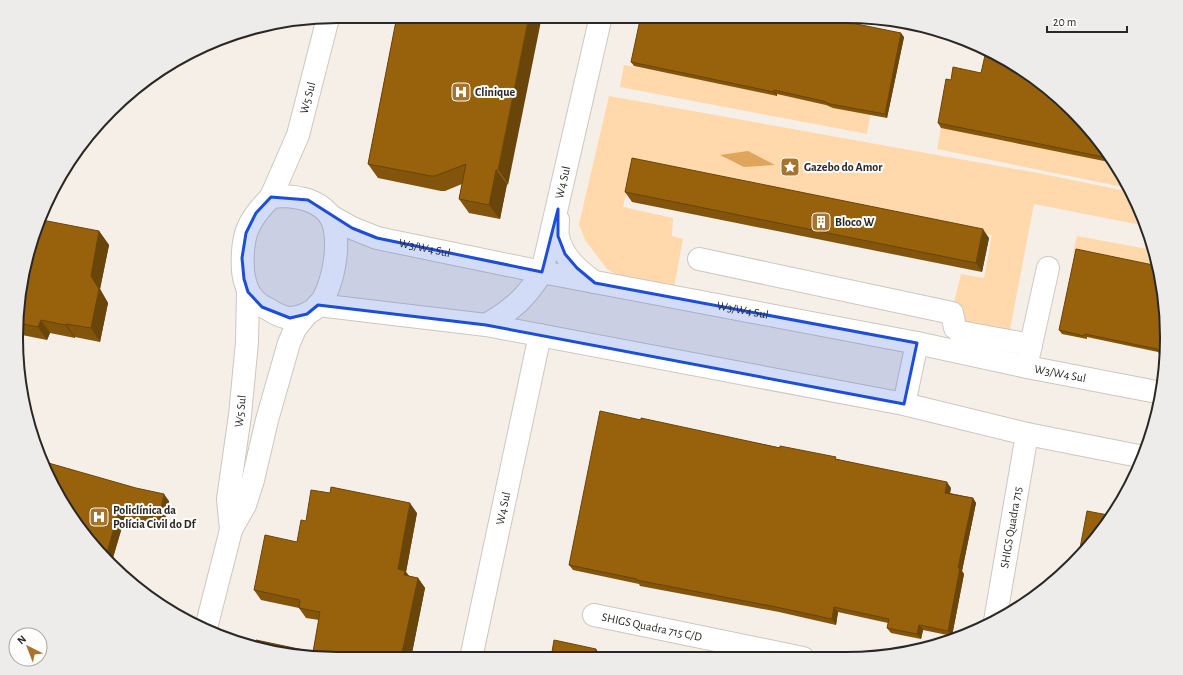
<svg xmlns="http://www.w3.org/2000/svg" width="1183" height="675" font-family="'Alegreya Sans',sans-serif">
<style>
.green{fill:#ffd8ab}
.water{fill:#e0a55d}
.lines{fill:none;stroke-linecap:round;stroke-linejoin:round}
.minor-casing{stroke:#cdc7c0;stroke-width:24}
.major-casing{stroke:#cdc7c0;stroke-width:24}
.minor{stroke:#fff;stroke-width:22}
.major{stroke:#fff;stroke-width:22}
.wall{fill:#83540b}
.shaded-wall{fill:#6a4509}
.building{fill:#98620d;stroke:#6a4509}
.marked{fill:#1d4ed8;fill-opacity:0.2;stroke:#1d4ed8;stroke-width:3;stroke-linejoin:round}
.labels{text-anchor:middle;dominant-baseline:central;stroke-width:4;stroke-linejoin:round;paint-order:stroke}
.poi-label{font-size:12px;font-weight:bold;fill:#2a2825;stroke:#fefdfc;text-anchor:start}
.street-label{font-size:12px;fill:#2a2825;stroke:#fefdfc}
.rim{fill:none;stroke:#2a2825;stroke-width:2}
</style>
<rect width="100%" height="100%" fill="#f6efe7"/>
<g class="green">
<polygon points="624,65 871,110 867,134 620,87"/>
<polygon points="609,96 1038,173 1131,192 1142,214 1146,226 1034,204 1009,335 948,327 961,274 984,278 992,235 633,165 623,207 673,218 672,236 683,239 673,293 625,280 607,269 585,240 579,224"/>
<polygon points="941,127 1114,162 1128,188 937,149"/>
<polygon points="1077,236 1153,250 1160,270 1073,253"/>
</g>
<polygon class="water" points="748,151 775,165 744,167 720,155"/>
<g class="lines">
<g class="minor-casing">
<g id="minor">
<polyline points="699,259 952,313 955,328 960,332 1031,345"/>
<polyline points="1028,358 1048,268"/>
<path id="s1" d="M594,615L803,658"/>
<path id="s2" d="M995,621L1027,434"/>
<path id="s3" d="M471,658L540,335"/>
</g>
</g>
<g class="major-casing">
<g id="major">
<path d="M284,196C300,197 316,200 328,213C344,233 334,288 318,306C312,312 300,318 291,318C283,318 274,313 268,309C251,302 245,288 243,271C241,236 247,221 271,197Z"/>
<path id="s4" d="M271,197L298,135L328,18"/>
<path id="s5" d="M329,215L352,228L377,238L542,272L917,343L1027,367L1162,393"/>
<path d="M558,220C558,225 557,231 558,236C562,257 578,270 594,282"/>
<polyline points="318,305 486,325 904,404 1027,434 1144,457"/>
<path id="s6" d="M486,325C512,310 526,298 542,272L601,16"/>
<polyline points="904,404 917,343"/>
<polyline points="231,530 245,505 253,480 267,420 289,343 295,329 307,314"/>
<path id="s7" d="M206,628L231,530L228,499L240,415L247,342L248,292"/>
</g>
</g>
<use href="#minor" class="minor"/>
<use href="#major" class="major"/>
</g>
<g class="wall">
<polygon points="397,16 508,185 507,184 500,219 469,213 459,199 462,184 445,191 441,191 378,178 368,164"/>
<polygon points="644,21 904,37 887,118 833,108 826,105 777,94 777,96 634,66 631,62"/>
<polygon points="951,80 1113,159 1117,166 1111,165 1109,162 941,128 938,123"/>
<polygon points="625,192 989,238 982,272 632,202"/>
<polygon points="99,231 109,245 100,289 108,303 100,342 75,337 75,338 50,333 47,340 17,334 16,338 27,254"/>
<polygon points="1059,330 1167,337 1165,355 1159,354 1158,352 1087,337 1087,339 1062,334"/>
<polygon points="641,420 837,459 951,488 950,493 973,498 976,503 962,571 964,574 952,636 923,630 921,639 891,633 887,628 888,623 838,612 836,625 779,612 640,586 639,584 573,570 569,565"/>
<polygon points="45,462 169,501 164,525 125,517 112,561 83,533"/>
<polygon points="417,513 406,572 410,577 418,578 425,588 411,658 316,658 313,652 319,620 306,618 299,608 261,600 254,590 297,542 306,521"/>
</g>
<g class="shaded-wall">
<polygon points="529,16 542,16 508,185 498,170"/>
<polygon points="901,33 904,37 887,118 885,114"/>
<polygon points="774,90 777,94 777,96 774,92"/>
<polygon points="496,170 507,184 500,219 489,205"/>
<polygon points="983,229 989,238 982,272 976,263"/>
<polygon points="99,231 109,245 100,289 108,303 100,342 91,328 91,276"/>
<polygon points="41,320 50,333 47,340 38,327"/>
<polygon points="66,324 75,337 75,338 65,325"/>
<polygon points="17,334 17,343 16,338"/>
<polygon points="947,482 951,488 949,498 945,493"/>
<polygon points="164,494 169,501 164,525 159,518"/>
<polygon points="973,498 976,503 962,571 964,574 952,636 948,631 958,568"/>
<polygon points="410,503 417,513 406,572 413,581 405,579 398,569"/>
<polygon points="119,510 125,517 112,561 106,556"/>
<polygon points="418,578 425,588 411,658 401,658"/>
<polygon points="834,607 838,612 836,625 832,619"/>
<polygon points="919,625 923,630 921,639 917,634"/>
<polygon points="596,649 599,653 598,658 594,658"/>
</g>
<g class="building">
<polygon points="397,16 529,16 498,170 496,170 489,205 459,199 466,164 435,176 431,176 368,164"/>
<polygon points="645,16 822,17 901,33 885,114 830,104 823,101 774,90 774,92 631,62 640,20 644,21"/>
<polygon points="986,51 1024,70 1073,110 1113,159 1114,161 1107,160 1108,158 938,123 946,79 951,80 953,67 981,73"/>
<polygon points="632,158 983,229 976,263 625,192"/>
<polygon points="42,220 99,231 91,276 99,289 91,328 66,324 65,325 41,320 38,327 18,323 27,254"/>
<polygon points="1076,249 1158,266 1161,275 1167,337 1166,352 1157,350 1157,349 1085,334 1084,336 1059,330"/>
<polygon points="600,411 641,420 641,418 780,448 780,446 836,457 835,459 947,482 945,493 973,498 958,568 960,568 948,631 919,625 917,634 887,628 889,619 834,607 832,619 776,607 636,580 637,579 569,565"/>
<polygon points="45,462 136,488 164,494 159,518 119,510 106,556 83,533"/>
<polygon points="331,487 410,503 398,569 405,571 404,575 418,578 401,658 316,658 255,646 256,640 313,652 320,612 299,608 300,600 254,590 265,535 297,542 301,520 306,521 311,490 330,493"/>
<polygon points="1087,511 1113,516 1078,559"/>
<polygon points="554,640 596,649 594,658 551,658"/>
</g>
<path class="marked" d="M271,197L308,200L352,228L377,238L542,272L558,209V236L565,254L577,268L595,283L917,343L904,404L486,325L318,305L307,314L290,318L262,307L248,292L244,279L242,258L246,233L256,213Z"/>
<defs>
<g id="hospital-square" transform="scale(1)"><rect x="-9" y="-9" width="18" height="18" rx="4" fill="#a8732d" stroke="#fefdfc"/><path d="M-5-5h3v3.5h4V-5h3V5h-3V1.5h-4V5h-3Z" fill="#fff"/></g>
<g id="sight-square" transform="scale(1)"><rect x="-9" y="-9" width="18" height="18" rx="4" fill="#a8732d" stroke="#fefdfc"/><path d="M0-6L1.8-2.2L6-1.7L2.9 1.2L3.7 5.4L0 3.3L-3.7 5.4L-2.9 1.2L-6-1.7L-1.8-2.2Z" fill="#fff"/></g>
<g id="building-square" transform="scale(1)"><rect x="-9" y="-9" width="18" height="18" rx="4" fill="#a8732d" stroke="#fefdfc"/><path d="M-4-6H4V6H1V3H-1V6H-4ZM-2.5-4.3h1.7v1.8h-1.7ZM.8-4.3h1.7v1.8H.8ZM-2.5-1h1.7V.8h-1.7ZM.8-1h1.7V.8H.8Z" fill="#fff"/></g>
</defs>
<g fill-rule="evenodd">
<use href="#hospital-square" x="461" y="92"/>
<use href="#sight-square" x="790" y="167"/>
<use href="#building-square" x="821" y="222"/>
<use href="#hospital-square" x="99" y="517"/>
</g>
<g class="labels">
<g class="poi-label">
<text x="475" y="92">Clinique</text>
<text x="804" y="167">Gazebo do Amor</text>
<text x="835" y="222">Bloco W</text>
<text x="113" y="510">Policlínica da<tspan x="113" dy="14">Polícia Civil do Df</tspan></text>
</g>
<g class="street-label">
<text stroke="none"><textPath href="#s4" startOffset="106">W5 Sul</textPath></text>
<text stroke="none"><textPath href="#s6" startOffset="170">W4 Sul</textPath></text>
<text stroke="none"><textPath href="#s5" startOffset="102">W3/W4 Sul</textPath></text>
<text stroke="none"><textPath href="#s5" startOffset="426">W3/W4 Sul</textPath></text>
<text stroke="none"><textPath href="#s5" startOffset="750">W3/W4 Sul</textPath></text>
<text stroke="none"><textPath href="#s7" startOffset="221">W5 Sul</textPath></text>
<text stroke="none"><textPath href="#s3" startOffset="153">W4 Sul</textPath></text>
<text stroke="none"><textPath href="#s2" startOffset="95">SHIGS Quadra 715</textPath></text>
<text stroke="none"><textPath href="#s1" startOffset="59">SHIGS Quadra 715 C/D</textPath></text>
</g>
</g>
<path d="M0 0H1183V675H0ZM337 23H846A314 314 0 0 1 1160 337V338A314 314 0 0 1 846 652H337A314 314 0 0 1 23 338V337A314 314 0 0 1 337 23Z" fill="#edeceb" fill-rule="evenodd"/>
<path class="rim" d="M337 23H846A314 314 0 0 1 1160 337V338A314 314 0 0 1 846 652H337A314 314 0 0 1 23 338V337A314 314 0 0 1 337 23Z"/>
<g transform="translate(28 647) rotate(318)"><circle r="19" fill="#fefdfc" stroke="#a9a8a6"/>
<path d="M0-3L7 15L0 10L-7 15Z" fill="#a8732d"/>
<text y="-6" font-size="11" font-weight="bold" text-anchor="middle" fill="#2a2825">N</text>
</g>
<path d="M1047 26v6h80v-6" fill="none" stroke="#2a2825" stroke-width="2"/>
<text x="1053" y="26" font-size="12" fill="#2a2825" stroke="#fefdfc" stroke-width="3" paint-order="stroke">20 m</text>
</svg>
